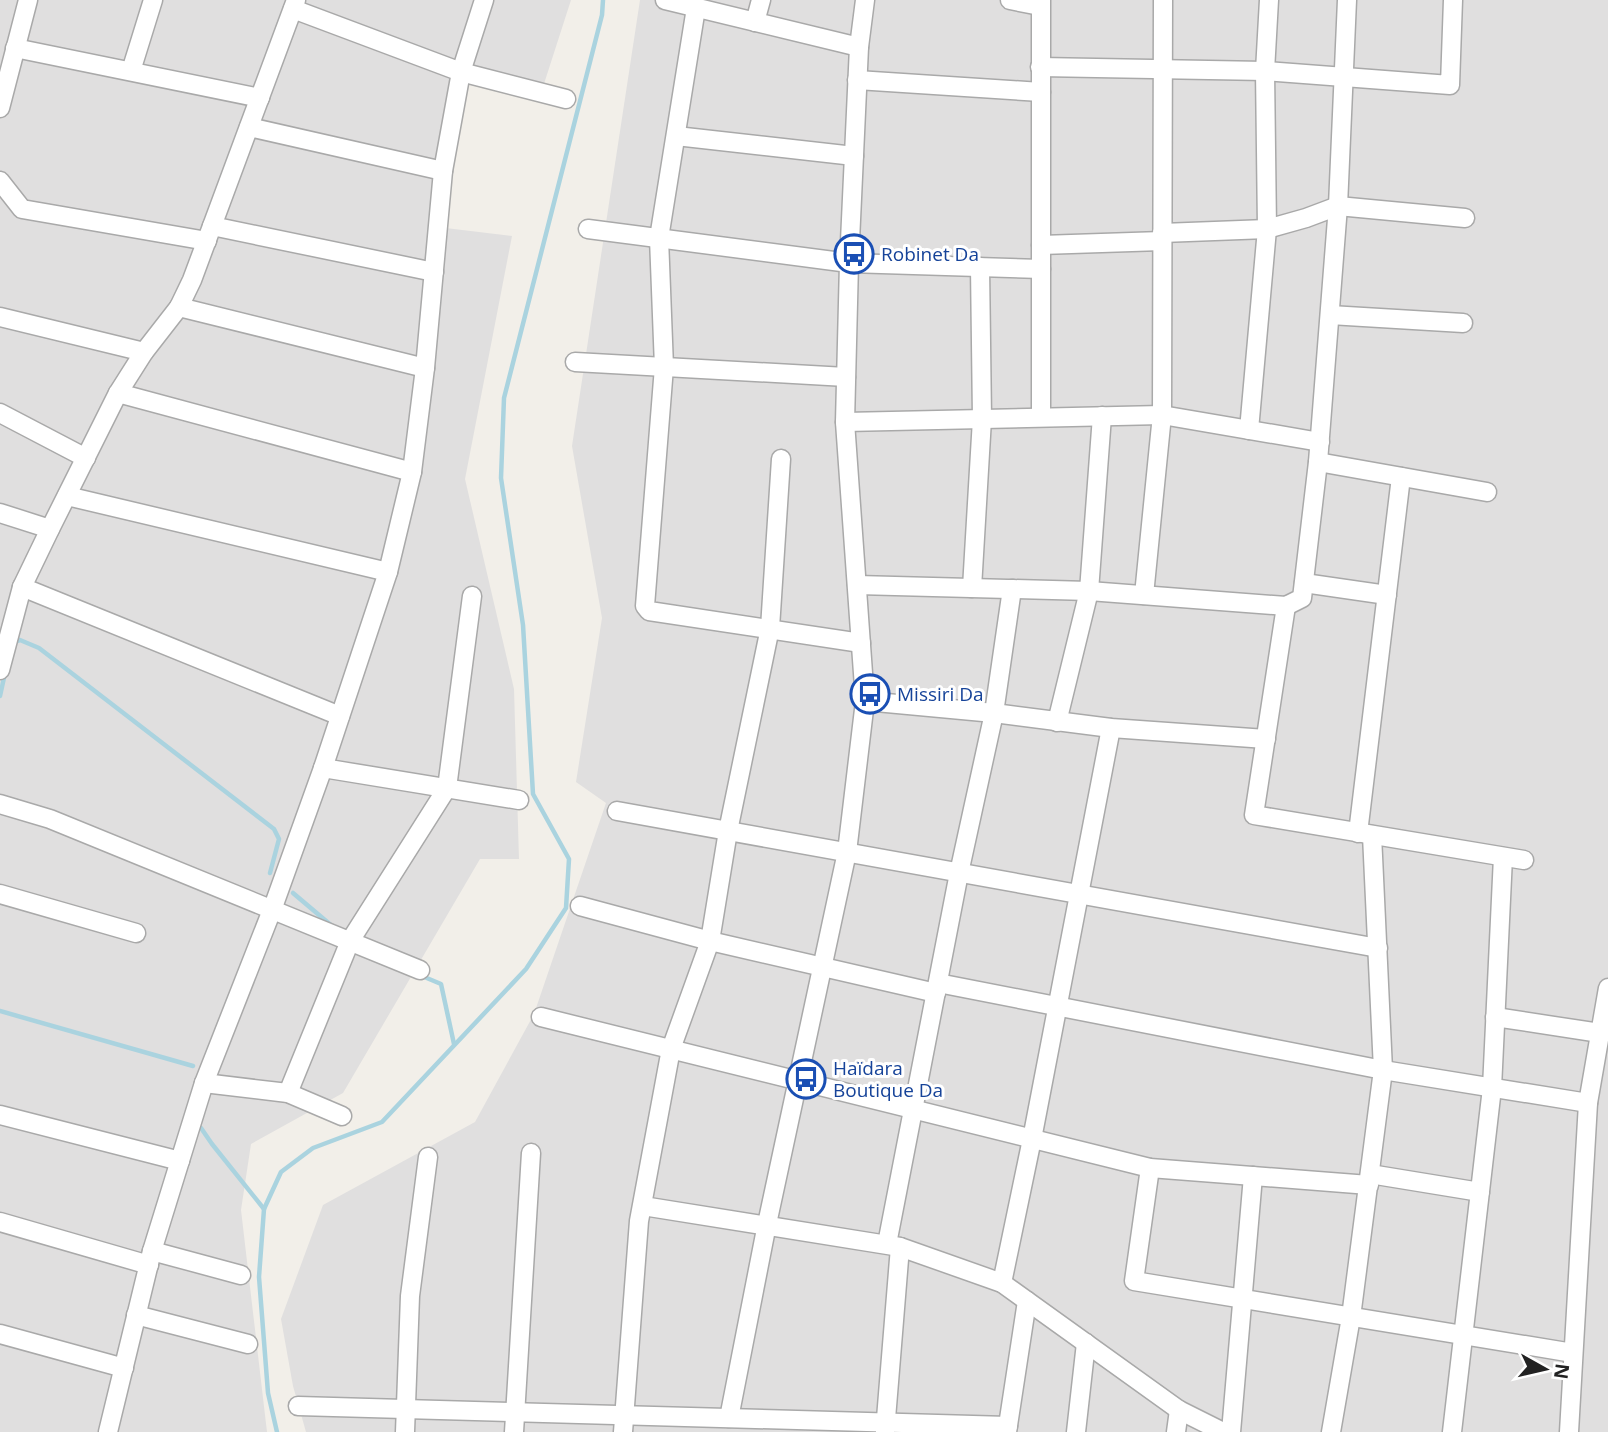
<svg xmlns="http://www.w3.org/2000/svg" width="1608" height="1432" font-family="'Open Sans',sans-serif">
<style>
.residential{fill:#e0dfdf}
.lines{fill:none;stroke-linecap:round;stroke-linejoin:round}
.stream{stroke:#aad3df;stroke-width:4.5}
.minor-casing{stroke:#a9a9a9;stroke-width:21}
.minor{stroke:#fff;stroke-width:18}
.labels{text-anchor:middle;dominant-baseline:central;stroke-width:6;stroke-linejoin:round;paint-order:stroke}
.transit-label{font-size:19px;fill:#164399;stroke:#fff;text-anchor:start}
</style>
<rect width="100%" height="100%" fill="#f2efe9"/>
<g class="residential">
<polygon points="0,0 571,0 542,90 451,67 429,226 512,236 465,479 514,689 519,859 480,859 343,1093 251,1144 241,1210 267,1432 0,1432"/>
<polygon points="640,0 1608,0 1608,1432 306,1432 293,1386 281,1319 323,1205 475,1122 534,1014 606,803 576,782 602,618 572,446"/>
</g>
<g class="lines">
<g class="stream">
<polyline points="14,642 20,640 39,648 274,829 279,839 270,873"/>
<polyline points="0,696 5,673"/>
<polyline points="293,893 332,926"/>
<polyline points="422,976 441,984 454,1044"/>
<polyline points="0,1011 193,1066"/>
<polyline points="201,1128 212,1144 264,1209"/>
<polyline points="277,1432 268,1393 259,1277 264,1209 281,1172 313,1148 382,1122 526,969 566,908 569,859 533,794 523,625 501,478 504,398 602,15 603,0"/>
</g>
<g class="minor-casing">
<g id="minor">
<polyline points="665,0 859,47"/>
<polyline points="1010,0 1040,6"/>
<polyline points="1041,0 1041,417"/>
<polyline points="696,8 659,238 664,367 645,606 649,611 861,643"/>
<polyline points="293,9 461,72 566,99"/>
<polyline points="755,22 761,0"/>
<polyline points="15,48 260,98"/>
<polyline points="1040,67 1265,71 1450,85 1453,0"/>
<polyline points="131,71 153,0"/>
<polyline points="857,80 1041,92"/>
<polyline points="0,108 28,0"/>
<polyline points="249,127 443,171"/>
<polyline points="676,136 854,156"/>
<polyline points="0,181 22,209 207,241"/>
<polyline points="212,226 434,272"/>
<polyline points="588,229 849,263 1041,269"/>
<polyline points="1162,233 1267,229 1306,218 1338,206 1465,218"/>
<polyline points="1041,245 1162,241"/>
<polyline points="179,307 425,368"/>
<polyline points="1330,315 1463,323"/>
<polyline points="0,317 144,352"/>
<polyline points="575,362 846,377"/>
<polyline points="118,393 412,472"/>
<polyline points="0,413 86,458"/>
<polyline points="845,422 1162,415 1320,442"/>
<polyline points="1249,430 1267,229 1265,71 1269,0"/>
<polyline points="1318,462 1487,492"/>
<polyline points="67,496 388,572"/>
<polyline points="0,513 50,529"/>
<polyline points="1304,583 1387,595"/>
<polyline points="857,585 1089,591 1286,606 1302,598 1318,462 1338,206 1347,0"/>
<polyline points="22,587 340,716"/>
<polyline points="972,588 982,419 980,267"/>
<polyline points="1144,595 1162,415 1163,0"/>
<polyline points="1286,606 1254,815 1524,860"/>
<polyline points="0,670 22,587 50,529 118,393 144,352 179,307 192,280 296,0"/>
<polyline points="865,701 994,713 1111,728 1266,739"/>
<polyline points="1057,722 1089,591 1102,416"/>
<polyline points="323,768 519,800"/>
<polyline points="0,804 50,819 420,970"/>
<polyline points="617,811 1378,948"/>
<polyline points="1358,833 1401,477"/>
<polyline points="0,894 136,933"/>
<polyline points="580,906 710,941 936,993"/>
<polyline points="938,983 1383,1070 1588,1103"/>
<polyline points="541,1017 1150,1168 1369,1185"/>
<polyline points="1495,1017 1600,1033"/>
<polyline points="204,1083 288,1093 342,1116"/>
<polyline points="288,1093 350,941 447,788 472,596"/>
<polyline points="0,1115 180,1161"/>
<polyline points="1150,1168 1134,1281 1573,1353"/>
<polyline points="1370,1174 1480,1192"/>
<polyline points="643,1206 900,1247 1002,1283 1179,1410 1223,1432"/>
<polyline points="0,1222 149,1265"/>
<polyline points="887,1244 959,873 994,713 1012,589"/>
<polyline points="152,1251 241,1275"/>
<polyline points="1002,1283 1032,1139 1111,728"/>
<polyline points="136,1315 248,1344"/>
<polyline points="0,1334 124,1368"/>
<polyline points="298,1406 1008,1426"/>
<polyline points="729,1418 767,1224 847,852 865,701 845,422 849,263 859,47 865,0"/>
<polyline points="885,1431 900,1247"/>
<polyline points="108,1432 152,1251 204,1083 272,910 323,768 388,572 412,472 425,368 443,171 461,72 484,0"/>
<polyline points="405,1432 410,1296 428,1157"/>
<polyline points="514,1432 531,1153"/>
<polyline points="623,1432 639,1221 671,1049 710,941 728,831 770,628 781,459"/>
<polyline points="1007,1432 1027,1301"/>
<polyline points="1076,1432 1086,1343"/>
<polyline points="1176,1432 1179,1410"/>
<polyline points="1231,1432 1253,1176"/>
<polyline points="1331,1432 1351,1317 1383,1070 1372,835"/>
<polyline points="1452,1432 1492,1088 1503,857"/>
<polyline points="1569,1432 1588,1103 1608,988"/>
</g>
</g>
<use href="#minor" class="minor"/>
</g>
<defs>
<g id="bus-ring" transform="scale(2.0125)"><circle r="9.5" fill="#fff" stroke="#1a4fb4" stroke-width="1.5"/><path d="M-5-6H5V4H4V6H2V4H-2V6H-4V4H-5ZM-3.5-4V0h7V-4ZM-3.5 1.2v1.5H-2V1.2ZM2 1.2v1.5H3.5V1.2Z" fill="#1a4fb4"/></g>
</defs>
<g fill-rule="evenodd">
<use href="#bus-ring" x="854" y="254"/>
<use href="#bus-ring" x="870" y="694"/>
<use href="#bus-ring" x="806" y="1079"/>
</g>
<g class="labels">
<g class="transit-label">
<text x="881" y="254">Robinet Da</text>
<text x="897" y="694">Missiri Da</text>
<text x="833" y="1068">Haïdara<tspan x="833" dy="22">Boutique Da</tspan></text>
</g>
</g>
<g transform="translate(1545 1369) rotate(98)" stroke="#ffffff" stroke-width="5" paint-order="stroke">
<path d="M0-5L12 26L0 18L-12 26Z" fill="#222222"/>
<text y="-10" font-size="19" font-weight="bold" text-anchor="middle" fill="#222222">N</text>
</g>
</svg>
